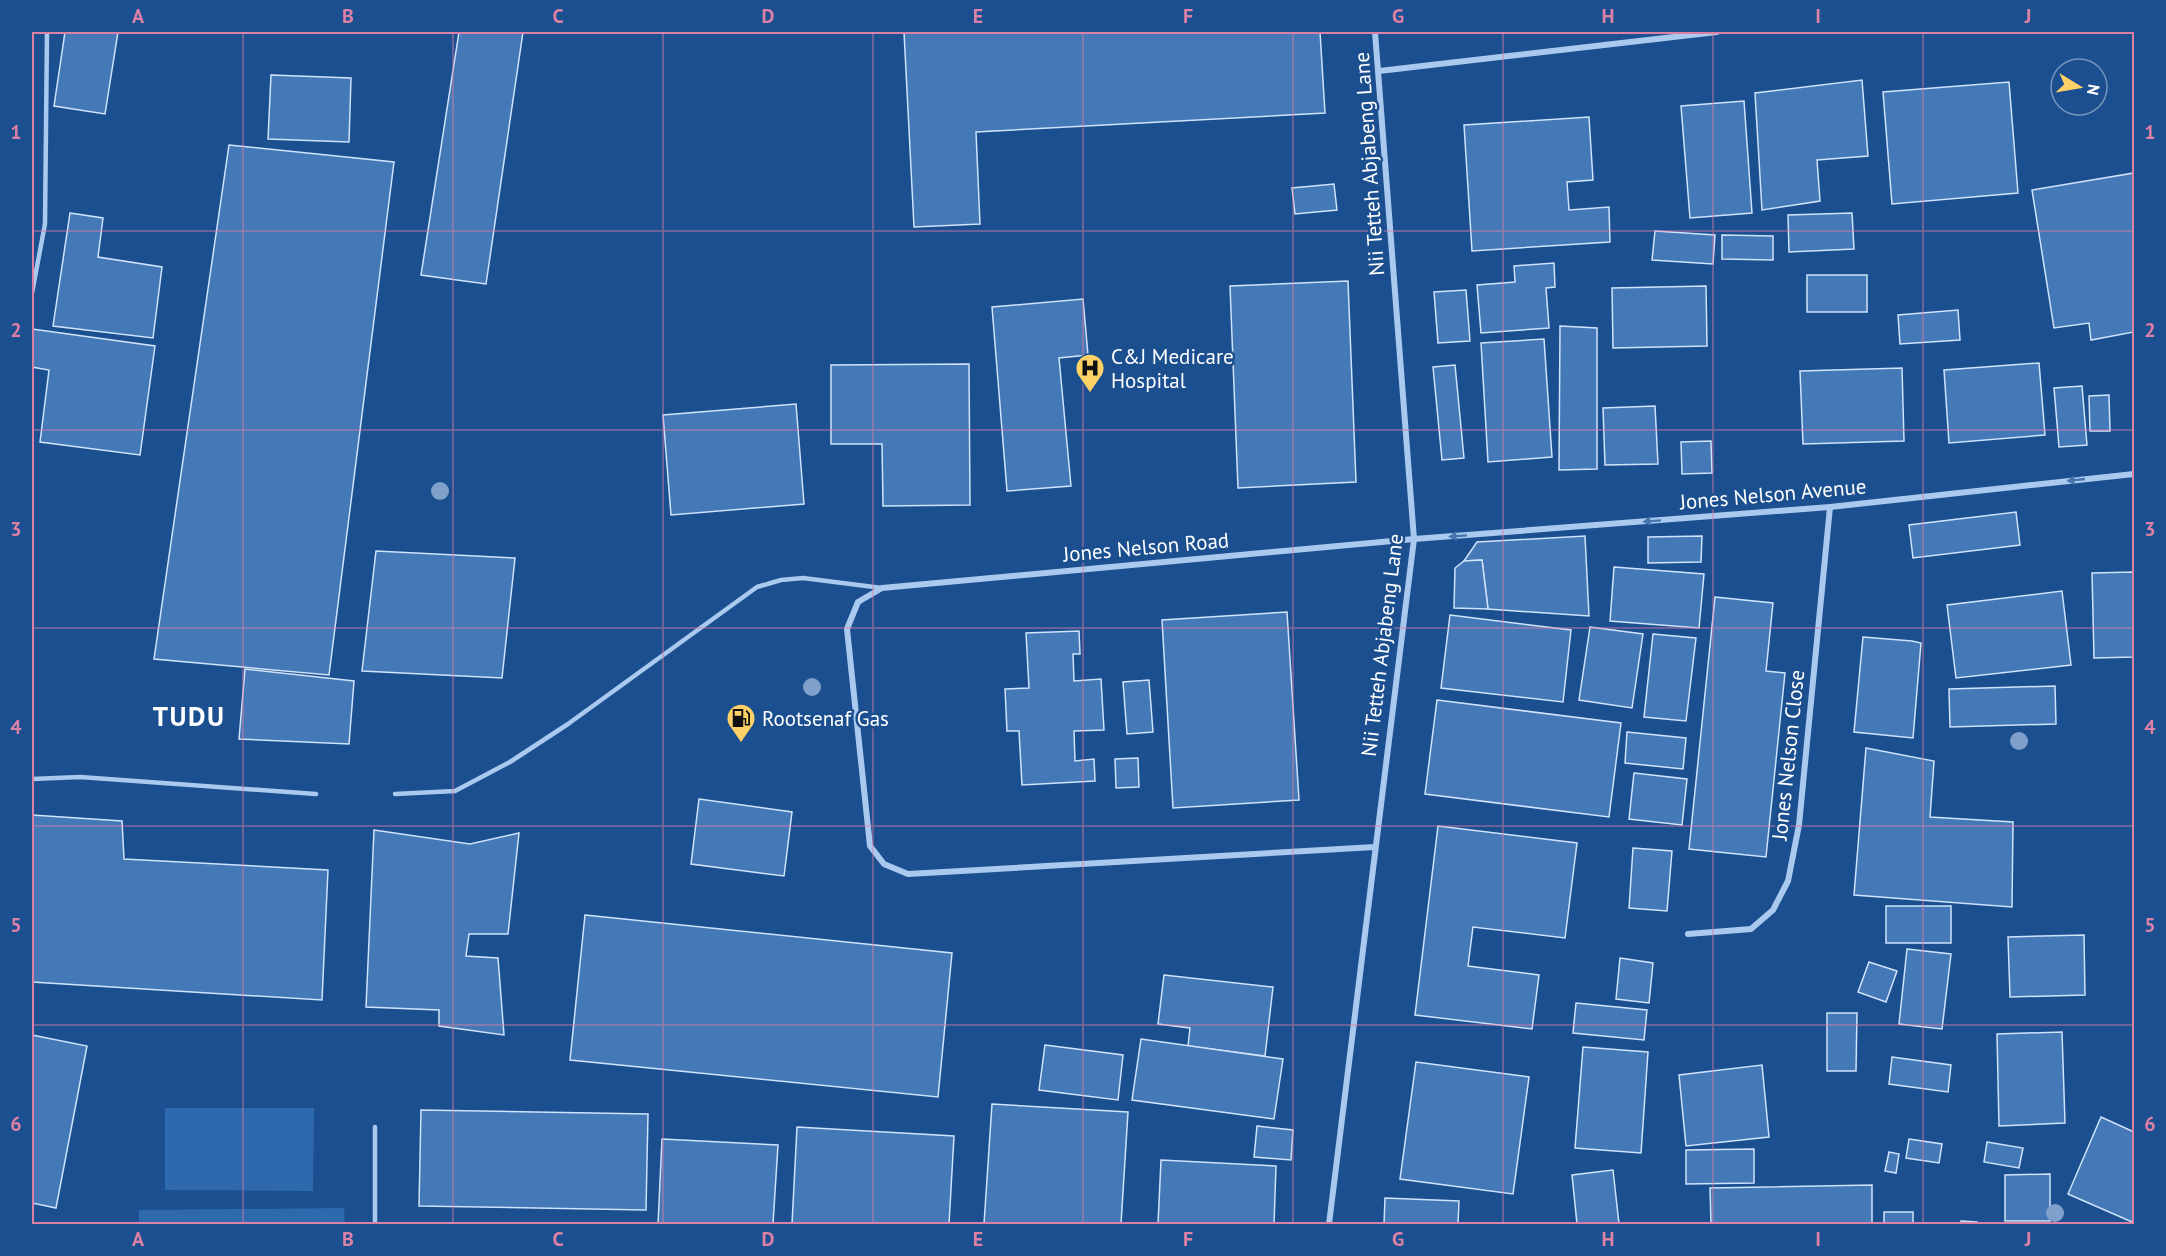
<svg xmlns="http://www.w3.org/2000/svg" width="2166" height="1256" font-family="'PT Sans',sans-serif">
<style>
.green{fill:#2e69ad}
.building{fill:#4478b7;stroke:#cfe3fa;stroke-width:1.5}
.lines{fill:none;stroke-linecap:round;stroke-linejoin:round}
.lane{stroke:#a9c9ee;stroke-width:4.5}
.street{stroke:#a9c9ee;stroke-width:6}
.tree{fill:#7ea0ca}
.oneway{fill:#4674ac}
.grid{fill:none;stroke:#dd80a5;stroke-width:1.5;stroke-opacity:0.55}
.labels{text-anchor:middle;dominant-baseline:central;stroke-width:5;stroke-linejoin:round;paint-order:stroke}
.street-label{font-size:21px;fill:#fff;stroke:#1b4f8f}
.poi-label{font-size:21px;fill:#fff;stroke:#1b4f8f;text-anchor:start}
.district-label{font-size:27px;font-weight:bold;letter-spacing:1.5px;fill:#fff;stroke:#1b4f8f}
.neatline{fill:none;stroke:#dd80a5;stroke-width:2}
.grid-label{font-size:20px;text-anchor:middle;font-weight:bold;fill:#dd80a5}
</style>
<rect width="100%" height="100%" fill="#1b4f8f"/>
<g class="green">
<polygon points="165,1108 314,1108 313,1191 165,1190"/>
<polygon points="344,1208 345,1224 139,1224 139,1210"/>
</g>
<g class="building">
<polygon points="65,32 118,32 105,114 54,106"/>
<polygon points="459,32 523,32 486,284 421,275"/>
<polygon points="904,32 1320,32 1325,113 976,132 980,224 914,227"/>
<polygon points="271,75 351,78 349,142 268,139"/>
<polygon points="1862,80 1868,156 1817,160 1820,201 1762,210 1755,93"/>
<polygon points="2009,82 2018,193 1892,204 1883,92"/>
<polygon points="1744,101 1752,213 1690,218 1681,106"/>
<polygon points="1589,117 1593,180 1567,182 1569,210 1609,207 1610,242 1472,251 1464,125"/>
<polygon points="229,145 394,162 329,675 154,659"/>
<polygon points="2134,173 2134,332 2091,340 2089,323 2054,328 2032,190"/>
<polygon points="1334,184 1337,210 1295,214 1292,188"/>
<polygon points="70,213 103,218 98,257 162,267 153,338 53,326"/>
<polygon points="1852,213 1854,249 1789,252 1788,215"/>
<polygon points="1655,231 1715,235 1713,264 1652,260"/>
<polygon points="1722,235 1773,236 1773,260 1722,259"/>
<polygon points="1554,263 1555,287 1546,288 1549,328 1481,333 1477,285 1515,282 1514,266"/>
<rect x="1807" y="275" width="60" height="37"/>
<polygon points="1348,281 1356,482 1238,488 1230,286"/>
<polygon points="1706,286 1707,346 1613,348 1612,288"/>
<polygon points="1466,290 1470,341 1438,343 1434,292"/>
<polygon points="1083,299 1088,355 1059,358 1071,486 1007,491 992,307"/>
<polygon points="1958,310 1960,340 1900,344 1898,315"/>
<polygon points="1560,326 1597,328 1597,469 1559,470"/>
<polygon points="32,329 155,346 140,455 40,442 49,370 32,367"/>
<polygon points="1544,339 1552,457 1488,462 1481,343"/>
<polygon points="2039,363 2045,435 1949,443 1944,370"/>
<polygon points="969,364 970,505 883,506 882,444 831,444 831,365"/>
<polygon points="1455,365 1464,458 1442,460 1433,367"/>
<polygon points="1902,368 1904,441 1803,444 1800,371"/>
<polygon points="2082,386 2087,445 2059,447 2054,388"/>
<polygon points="2109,395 2110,431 2090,431 2089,396"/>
<polygon points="796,404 804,504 671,515 663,415"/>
<polygon points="1655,406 1658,464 1605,465 1603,408"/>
<polygon points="1711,441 1712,473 1682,474 1681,442"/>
<polygon points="2016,512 2020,545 1913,558 1909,525"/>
<polygon points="1585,536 1589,616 1488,609 1482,560 1464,561 1477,542"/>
<polygon points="1702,536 1701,562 1648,563 1648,537"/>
<polygon points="376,551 515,558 502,678 362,671"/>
<polygon points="1482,560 1488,609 1454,608 1455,568 1464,561"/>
<polygon points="1614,567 1704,574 1699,628 1610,621"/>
<polygon points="2134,572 2134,657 2094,658 2092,573"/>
<polygon points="2062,591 2071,665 1956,678 1947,605"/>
<polygon points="1715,597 1773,603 1766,671 1785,673 1766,857 1689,849"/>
<polygon points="1287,612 1299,800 1173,808 1162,620"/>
<polygon points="1450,615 1571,630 1563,702 1441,688"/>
<polygon points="1590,627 1643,634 1632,708 1579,700"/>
<polygon points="1079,631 1080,654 1073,654 1074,681 1101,679 1104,730 1074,731 1075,761 1094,759 1095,781 1022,785 1019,731 1007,731 1005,689 1029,688 1026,633"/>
<polygon points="1653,634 1696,638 1686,721 1644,717"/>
<polygon points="1863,637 1912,641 1921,643 1913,738 1854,732"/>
<polygon points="245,669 354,681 349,744 239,739"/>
<polygon points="1149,680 1153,732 1127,734 1123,682"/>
<polygon points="2055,686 2056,724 1950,727 1949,689"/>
<polygon points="1437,700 1621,723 1609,817 1425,794"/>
<polygon points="1627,732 1686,738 1683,769 1625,763"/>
<polygon points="1866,748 1934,761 1930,817 2013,822 2012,907 1854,895"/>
<polygon points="1138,758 1139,787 1116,788 1115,759"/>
<polygon points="1634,773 1687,779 1682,825 1629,819"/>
<polygon points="699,799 792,812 784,876 691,864"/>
<polygon points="32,815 122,821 124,859 328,870 322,1000 32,982"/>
<polygon points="1438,826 1577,843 1565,938 1473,927 1468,966 1539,975 1532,1029 1415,1015"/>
<polygon points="374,830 470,844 519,833 508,934 469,934 466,956 498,958 504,1035 439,1026 439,1010 366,1007"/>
<polygon points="1633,848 1672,851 1667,911 1629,908"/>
<rect x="1886" y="906" width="65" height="37"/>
<polygon points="585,915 952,953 938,1097 570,1060"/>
<polygon points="2084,935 2085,995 2010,997 2008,937"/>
<polygon points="1907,949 1951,954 1942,1029 1899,1024"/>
<polygon points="1620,958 1653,963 1649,1003 1616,999"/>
<polygon points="1869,962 1897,971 1886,1002 1858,992"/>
<polygon points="1164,975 1273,987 1265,1056 1188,1046 1190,1028 1158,1024"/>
<polygon points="1576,1003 1647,1010 1644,1040 1573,1033"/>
<polygon points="1827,1013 1857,1013 1856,1071 1827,1071"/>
<polygon points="2062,1032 2065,1123 1999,1126 1997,1034"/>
<polygon points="32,1035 87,1046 56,1208 32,1203"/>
<polygon points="1141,1039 1283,1059 1274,1119 1132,1100"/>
<polygon points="1045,1045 1123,1055 1118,1100 1039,1090"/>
<polygon points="1583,1047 1648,1052 1641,1153 1575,1148"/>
<polygon points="1892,1057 1951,1065 1948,1092 1889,1084"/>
<polygon points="1416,1062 1529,1077 1513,1194 1400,1179"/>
<polygon points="1762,1065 1769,1137 1686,1146 1679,1075"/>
<polygon points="992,1104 1128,1112 1121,1224 984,1224"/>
<polygon points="421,1110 648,1114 646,1210 419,1206"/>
<polygon points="2101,1117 2134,1132 2134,1216 2132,1222 2068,1194"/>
<polygon points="1257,1126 1293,1130 1291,1160 1254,1157"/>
<polygon points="797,1127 954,1136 949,1224 792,1224"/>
<polygon points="662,1139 778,1145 773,1224 658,1224"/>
<polygon points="1909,1139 1942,1144 1939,1163 1906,1158"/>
<polygon points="1987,1142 2023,1148 2019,1168 1984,1162"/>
<polygon points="1754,1149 1754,1183 1686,1184 1686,1150"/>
<polygon points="1889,1152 1899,1154 1896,1173 1885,1171"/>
<polygon points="1161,1160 1276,1166 1274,1224 1158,1224"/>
<polygon points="1613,1170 1619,1224 1577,1224 1572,1175"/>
<polygon points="2050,1174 2050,1221 2005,1221 2005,1175"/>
<polygon points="1872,1185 1872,1224 1711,1224 1710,1188"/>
<polygon points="1385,1198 1459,1201 1458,1224 1384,1224"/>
<rect x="1884" y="1212" width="29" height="12"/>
<polygon points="1961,1221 1977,1222 1977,1224 1961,1224"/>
</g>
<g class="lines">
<g class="lane">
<polyline points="32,293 45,224 47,32"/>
<polyline points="32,779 80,777 316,794"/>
<polyline points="395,794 455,791 510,762 568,724 757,587 781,580 803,578 882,588"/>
<polyline points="375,1127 375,1224"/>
</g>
<g class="street">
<polyline points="1379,71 1717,32"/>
<polyline points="1375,847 908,874 884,864 870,846 847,629 858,602 882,588 1414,539 1830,507 2134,474"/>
<polyline points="1688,934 1751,929 1773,910 1788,881 1799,825 1830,507"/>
<polyline points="1329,1224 1414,539 1375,32"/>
</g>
</g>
<g class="tree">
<circle cx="440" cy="491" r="9"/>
<circle cx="812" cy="687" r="9"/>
<circle cx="2019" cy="741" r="9"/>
<circle cx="2055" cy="1213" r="9"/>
</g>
<defs><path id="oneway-solid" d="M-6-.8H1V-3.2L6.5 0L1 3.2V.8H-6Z" transform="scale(1.5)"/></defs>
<g class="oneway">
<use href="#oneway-solid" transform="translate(2076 480) rotate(174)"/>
<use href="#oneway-solid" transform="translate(1652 521) rotate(176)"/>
<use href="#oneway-solid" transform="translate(1458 536) rotate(176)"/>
</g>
<path class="grid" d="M243,32V1224M453,32V1224M663,32V1224M873,32V1224M1083,32V1224M1293,32V1224M1503,32V1224M1713,32V1224M1923,32V1224M32,231H2134M32,430H2134M32,628H2134M32,826H2134M32,1025H2134"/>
<defs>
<g id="hospital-pin" transform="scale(1.5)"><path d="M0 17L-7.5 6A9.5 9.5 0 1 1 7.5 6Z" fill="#ffd166" stroke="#1b4f8f"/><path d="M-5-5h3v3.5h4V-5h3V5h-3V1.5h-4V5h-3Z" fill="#111"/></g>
<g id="fuel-pin" transform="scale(1.5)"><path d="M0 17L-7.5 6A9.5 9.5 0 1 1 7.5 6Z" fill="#ffd166" stroke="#1b4f8f"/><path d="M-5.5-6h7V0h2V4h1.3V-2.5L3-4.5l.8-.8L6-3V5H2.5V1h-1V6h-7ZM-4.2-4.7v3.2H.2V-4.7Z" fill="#111"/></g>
</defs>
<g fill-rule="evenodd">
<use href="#hospital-pin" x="1090" y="368"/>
<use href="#fuel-pin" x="741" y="718"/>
</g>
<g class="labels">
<g class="street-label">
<text transform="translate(1369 164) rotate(-94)">Nii Tetteh Abjabeng Lane</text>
<text transform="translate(1773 494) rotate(-5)">Jones Nelson Avenue</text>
<text transform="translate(1146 547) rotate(-5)">Jones Nelson Road</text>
<text transform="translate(1382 645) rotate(-83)">Nii Tetteh Abjabeng Lane</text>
<text transform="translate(1788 755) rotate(-84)">Jones Nelson Close</text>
</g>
<g class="poi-label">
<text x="1111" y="356">C&amp;J Medicare<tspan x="1111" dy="24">Hospital</tspan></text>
<text x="762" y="718">Rootsenaf Gas</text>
</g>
<g class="district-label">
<text x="189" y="716">TUDU</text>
</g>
</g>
<rect width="2166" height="1256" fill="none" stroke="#1b4f8f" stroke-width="66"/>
<g transform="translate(2079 87) rotate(101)"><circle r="28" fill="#1b4f8f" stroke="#7695bc" stroke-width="1.5"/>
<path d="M0-4.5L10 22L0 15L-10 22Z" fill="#ffd166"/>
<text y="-9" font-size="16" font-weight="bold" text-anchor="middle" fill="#ffffff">N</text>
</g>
<rect x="33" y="33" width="2100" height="1190" class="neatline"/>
<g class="grid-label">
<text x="138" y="23">A</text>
<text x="348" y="23">B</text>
<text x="558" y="23">C</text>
<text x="768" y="23">D</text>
<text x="978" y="23">E</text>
<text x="1188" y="23">F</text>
<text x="1398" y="23">G</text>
<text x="1608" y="23">H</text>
<text x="1818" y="23">I</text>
<text x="2028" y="23">J</text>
<text x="16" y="139">1</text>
<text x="2150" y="139">1</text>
<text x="16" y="337">2</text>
<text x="2150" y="337">2</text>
<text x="16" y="536">3</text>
<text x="2150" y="536">3</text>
<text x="16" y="734">4</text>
<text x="2150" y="734">4</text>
<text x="16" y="932">5</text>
<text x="2150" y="932">5</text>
<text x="16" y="1131">6</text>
<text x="2150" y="1131">6</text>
<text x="138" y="1246">A</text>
<text x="348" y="1246">B</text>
<text x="558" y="1246">C</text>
<text x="768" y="1246">D</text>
<text x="978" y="1246">E</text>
<text x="1188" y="1246">F</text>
<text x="1398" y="1246">G</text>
<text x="1608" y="1246">H</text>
<text x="1818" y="1246">I</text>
<text x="2028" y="1246">J</text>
</g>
</svg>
